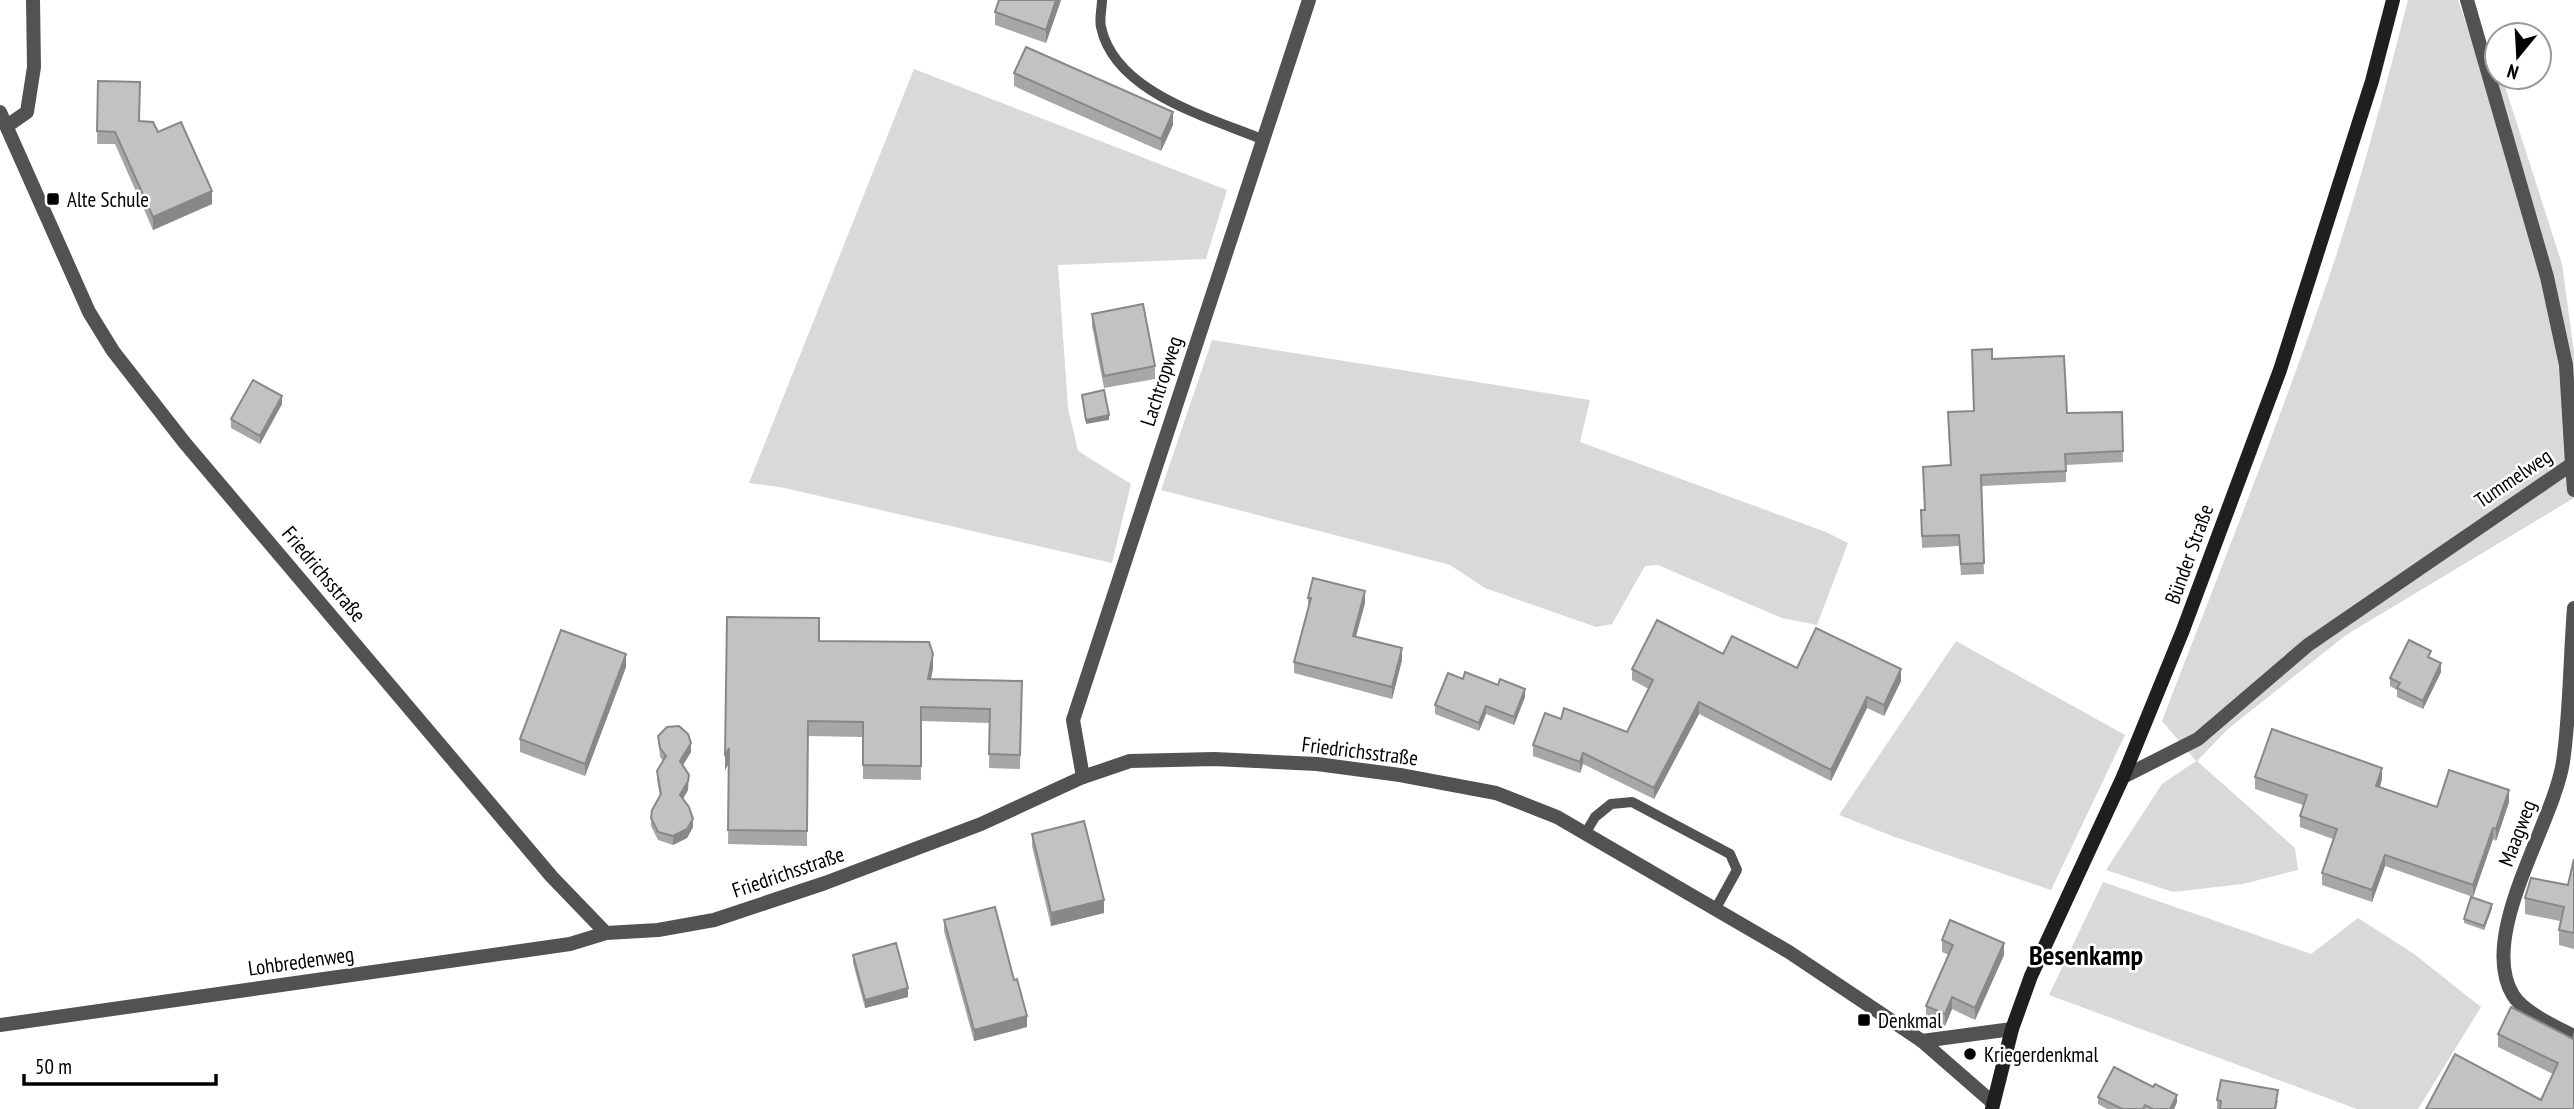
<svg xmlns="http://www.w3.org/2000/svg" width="2574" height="1109" font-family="'PT Sans Narrow',sans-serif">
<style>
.green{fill:#d9d9d9}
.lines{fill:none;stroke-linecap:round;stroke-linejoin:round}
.lane{stroke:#525252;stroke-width:10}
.street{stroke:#525252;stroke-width:14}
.secondary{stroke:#1f1f1f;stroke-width:14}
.wall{fill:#a7a7a7}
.shaded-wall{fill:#888}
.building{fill:#c2c2c2;stroke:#888;stroke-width:2}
.poi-dot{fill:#000;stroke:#fff;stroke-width:2.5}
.labels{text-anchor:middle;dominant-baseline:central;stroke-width:5;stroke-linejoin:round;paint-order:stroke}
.poi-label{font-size:21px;fill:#000;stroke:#fff;text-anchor:start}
.street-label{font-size:21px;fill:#000;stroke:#fff}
.district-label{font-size:28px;font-weight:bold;fill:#000;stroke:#fff}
</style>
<rect width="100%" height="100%" fill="#fff"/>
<g class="green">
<path d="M2408,0H2458L2486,82L2502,77L2562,264L2574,352V498L2346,635L2228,729L2197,761L2295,848L2298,870L2243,884L2173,892L2106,870L2162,784L2196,761L2162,721C2218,575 2277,429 2328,280C2359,188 2384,94 2408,0Z"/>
<polygon points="914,69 1227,190 1206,259 1058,265 1068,408 1078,451 1131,484 1112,563 780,487 749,483"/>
<polygon points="1212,340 1590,400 1580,442 1826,532 1848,543 1817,625 1782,618 1658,565 1645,566 1612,624 1596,627 1485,588 1450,565 1161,490"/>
<polygon points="1956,641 2125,735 2051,890 1892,836 1839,815"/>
<polygon points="2103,882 2311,954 2358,918 2414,954 2481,1007 2418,1109 2357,1109 2049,995"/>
</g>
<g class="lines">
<g class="lane">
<path d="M1102,0C1102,8 1099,19 1101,27C1115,93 1209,117 1264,140"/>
<polyline points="1585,834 1595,817 1611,804 1632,802 1730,854 1737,870 1716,908"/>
</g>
<g class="street">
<polyline points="0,112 89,312 113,351 184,442 552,877 606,933"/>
<polyline points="7,126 27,112 34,67 33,0"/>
<polyline points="2572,464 2574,490"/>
<path d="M2574,608C2570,657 2570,714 2563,762C2553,825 2477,936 2513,995C2522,1011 2557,1028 2574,1036"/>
<polyline points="1083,777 1073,720 1309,0"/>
<polyline points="2123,777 2198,739 2308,645 2572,464 2566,365 2547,277 2467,0"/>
<polyline points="0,1025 570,944 606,933 658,930 714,920 825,883 981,824 1083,777 1130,761 1214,759 1317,764 1400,775 1496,793 1557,817 1789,952 1922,1041 1992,1102"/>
<polyline points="1922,1041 2012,1029"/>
</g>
<polyline class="secondary" points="1992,1109 2012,1029 2031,976 2123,777 2183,630 2280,370 2372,81 2393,0"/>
</g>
<g class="wall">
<polygon points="1061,0 1046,43 995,25 995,12"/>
<polygon points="1014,73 1173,125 1161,151 1014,86"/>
<polygon points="98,81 139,121 158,132 212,204 153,230 115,144 97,144"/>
<polygon points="1092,314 1155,366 1155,379 1104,388 1092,326"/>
<polygon points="1992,359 2067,413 2122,412 2123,462 2066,465 2066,482 1981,486 1984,574 1961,575 1959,546 1922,548 1921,510 1925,510 1923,467 1950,465 1948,423 1974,411"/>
<polygon points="282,404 260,444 231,428 231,419"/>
<polygon points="1308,598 1365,603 1356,636 1402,660 1392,699 1294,673 1294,662 1308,609"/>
<polygon points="727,617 819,641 933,668 931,679 1022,681 1020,769 989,768 990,723 921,721 921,780 863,779 863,737 808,736 807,846 728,844 729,763 725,770"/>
<polygon points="1723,654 1797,668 1901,681 1884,716 1867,708 1831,781 1699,714 1654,799 1583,764 1580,773 1533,756 1533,745 1561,719 1627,732 1649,689 1632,680 1632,669"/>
<polygon points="2431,659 2441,672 2423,709 2397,697 2397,690 2390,686 2390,678"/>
<polygon points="626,667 585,776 520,752 520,739"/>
<polygon points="1463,679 1498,685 1525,697 1514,725 1486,714 1479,731 1435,714 1435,705"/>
<polygon points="658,736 691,752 683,765 688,790 683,799 693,827 687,838 673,845 658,840 651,826 651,818 660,796 657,780 657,771 663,761 660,757"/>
<polygon points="2255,777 2382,779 2380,787 2437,807 2509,802 2496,841 2493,839 2473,897 2385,866 2372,902 2322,885 2322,873 2333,839 2300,827 2300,816 2303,805 2255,789"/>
<polygon points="1032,834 1104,913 1051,926 1032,846"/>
<polygon points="2574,859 2574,949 2559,945 2559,930 2560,921 2525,914 2525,898 2568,885"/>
<polygon points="2492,908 2484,930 2464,923 2464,919"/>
<polygon points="944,920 1027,1027 974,1041 944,931"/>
<polygon points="1942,940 2004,955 1975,1020 1952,1009 1945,1026 1926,1018 1926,1006 1949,955 1942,952"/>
<polygon points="853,955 908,997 865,1008 853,963"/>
<polygon points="2498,1034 2573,1039 2574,1109 2541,1100 2553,1074 2498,1047"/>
<polygon points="2153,1087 2177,1102 2174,1109 2107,1109 2098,1104 2098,1097"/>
<polygon points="2217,1100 2278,1101 2276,1109 2217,1109"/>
</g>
<g class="shaded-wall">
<polygon points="1056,0 1061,0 1046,43 1046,30"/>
<polygon points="1173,112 1173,125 1161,151 1161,139"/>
<polygon points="212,191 212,204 153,230 153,217"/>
<polygon points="282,396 282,404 260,444 260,436"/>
<polygon points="1109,415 1109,420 1086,424 1086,420"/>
<polygon points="1365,591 1365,603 1353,647 1353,636"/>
<polygon points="1402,648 1402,660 1392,699 1392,687"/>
<polygon points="626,654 626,667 585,776 585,764"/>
<polygon points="933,654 933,668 928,694 928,679"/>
<polygon points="2441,663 2441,672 2423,709 2423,701"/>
<polygon points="1901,669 1901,681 1884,716 1884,705"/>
<polygon points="1525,689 1525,697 1514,725 1514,717"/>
<polygon points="1867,697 1867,708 1831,781 1831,770"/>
<polygon points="1699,702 1699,714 1654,799 1654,788"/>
<polygon points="1486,706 1486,714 1479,731 1479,723"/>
<polygon points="691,743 691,752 680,770 680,761"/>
<polygon points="729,748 729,763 725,770 725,756"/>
<polygon points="1583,753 1583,764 1580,773 1580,762"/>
<polygon points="2382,768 2382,779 2376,798 2376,786"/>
<polygon points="689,775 688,790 680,804 680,795"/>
<polygon points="2509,790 2509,802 2496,841 2496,829"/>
<polygon points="693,819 693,827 687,838 673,845 673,836"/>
<polygon points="2493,828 2493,839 2473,897 2473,885"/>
<polygon points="2385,855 2385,866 2372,902 2372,890"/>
<polygon points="1104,900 1104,913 1051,926 1051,913"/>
<polygon points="2492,904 2492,908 2484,930 2484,926"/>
<polygon points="2004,943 2004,955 1975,1020 1975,1008"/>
<polygon points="908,988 908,997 865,1008 865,1000"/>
<polygon points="1952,997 1952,1009 1945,1026 1945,1014"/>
<polygon points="1027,1016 1027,1027 974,1041 974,1030"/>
<polygon points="2177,1095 2177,1102 2174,1109 2170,1109"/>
</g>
<g class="building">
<polygon points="999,0 1056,0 1046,30 995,12"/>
<polygon points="1026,47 1173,112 1161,139 1014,73"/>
<polygon points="98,81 140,82 139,121 153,122 158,132 181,122 212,191 153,217 115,132 97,131"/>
<polygon points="1143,304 1155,366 1104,376 1092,314"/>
<polygon points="1992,349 1992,359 2064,356 2067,413 2122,412 2123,451 2065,454 2066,471 1981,475 1984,563 1961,564 1959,535 1922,536 1921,510 1925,510 1923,467 1951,465 1948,412 1974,411 1972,350"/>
<polygon points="253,380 282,396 260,436 231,419"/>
<polygon points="1104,390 1109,415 1086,420 1082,395"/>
<polygon points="1313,578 1365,591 1353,636 1402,648 1392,687 1294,662 1311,598 1308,598"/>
<polygon points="727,617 819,618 819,641 929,642 933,654 928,679 1022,681 1020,755 989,754 990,709 921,707 921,766 863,765 863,722 808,721 807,831 728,830 729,748 725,756"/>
<polygon points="1657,620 1723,654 1732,636 1797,668 1816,628 1901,669 1884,705 1867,697 1831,770 1699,702 1654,788 1583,753 1580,762 1533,745 1545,713 1561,719 1564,708 1627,732 1653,680 1632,669"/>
<polygon points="561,630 626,654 585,764 520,739"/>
<polygon points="2409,640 2431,651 2428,657 2441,663 2423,701 2397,688 2400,683 2390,678"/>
<polygon points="1465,672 1498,685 1500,679 1525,689 1514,717 1486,706 1479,723 1435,705 1448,673 1463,679"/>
<polygon points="679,726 688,734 691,743 680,761 689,775 688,781 680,795 689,807 693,819 687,829 673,836 658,832 651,818 652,810 661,794 657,771 666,756 660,748 658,736 667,727"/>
<polygon points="2272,729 2382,768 2376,786 2437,807 2449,770 2509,790 2496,829 2493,828 2473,885 2385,855 2372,890 2322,873 2337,829 2300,816 2307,795 2255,777"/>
<polygon points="1084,821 1104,900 1051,913 1032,834"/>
<polygon points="2574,859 2574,933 2559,930 2564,907 2525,898 2531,878 2568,885"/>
<polygon points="2471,897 2492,904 2484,926 2464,919"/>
<polygon points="995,907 1014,980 1017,979 1027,1016 974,1030 944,920"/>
<polygon points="1950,920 2004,943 1975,1008 1952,997 1945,1014 1926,1006 1953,945 1942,940"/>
<polygon points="896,943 908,988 865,1000 853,955"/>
<polygon points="2511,1007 2573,1039 2574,1033 2574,1109 2426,1109 2455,1054 2541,1100 2558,1063 2498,1034"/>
<polygon points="2114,1067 2153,1087 2155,1084 2177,1095 2170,1109 2153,1109 2145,1105 2143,1109 2122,1109 2098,1097"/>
<polygon points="2221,1080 2278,1090 2275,1109 2220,1109 2221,1101 2217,1100"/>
</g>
<g class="poi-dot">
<rect x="46" y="192" width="14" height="14" rx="3.5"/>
<rect x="1857" y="1013" width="14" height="14" rx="3.5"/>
<circle cx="1970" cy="1054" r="7"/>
</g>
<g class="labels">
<g class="poi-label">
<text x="67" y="199">Alte Schule</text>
<text x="1878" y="1020">Denkmal</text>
<text x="1984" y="1054">Kriegerdenkmal</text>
</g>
<g class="street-label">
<text transform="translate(1161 381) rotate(-72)">Lachtropweg</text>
<text transform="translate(2513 478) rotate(-34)">Tummelweg</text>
<text transform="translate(2189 554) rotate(-70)">Bünder Straße</text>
<text transform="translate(324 574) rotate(50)">Friedrichsstraße</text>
<text transform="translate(1360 751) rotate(7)">Friedrichsstraße</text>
<text transform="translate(2517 833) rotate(-69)">Maagweg</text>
<text transform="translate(788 872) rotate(-19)">Friedrichsstraße</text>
<text transform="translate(301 961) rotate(-8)">Lohbredenweg</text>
</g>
<g class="district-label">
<text x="2086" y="954">Besenkamp</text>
</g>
</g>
<g transform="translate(2518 56) rotate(198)"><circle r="33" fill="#ffffff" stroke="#999999" stroke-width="2"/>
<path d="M0-5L12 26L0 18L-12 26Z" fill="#000000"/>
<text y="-10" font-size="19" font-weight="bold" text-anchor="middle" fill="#000000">N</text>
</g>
<path d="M24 1074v10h192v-10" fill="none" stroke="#000000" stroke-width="3.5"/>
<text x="35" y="1074" font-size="21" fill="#000000" stroke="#ffffff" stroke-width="5" paint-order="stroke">50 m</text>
</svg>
